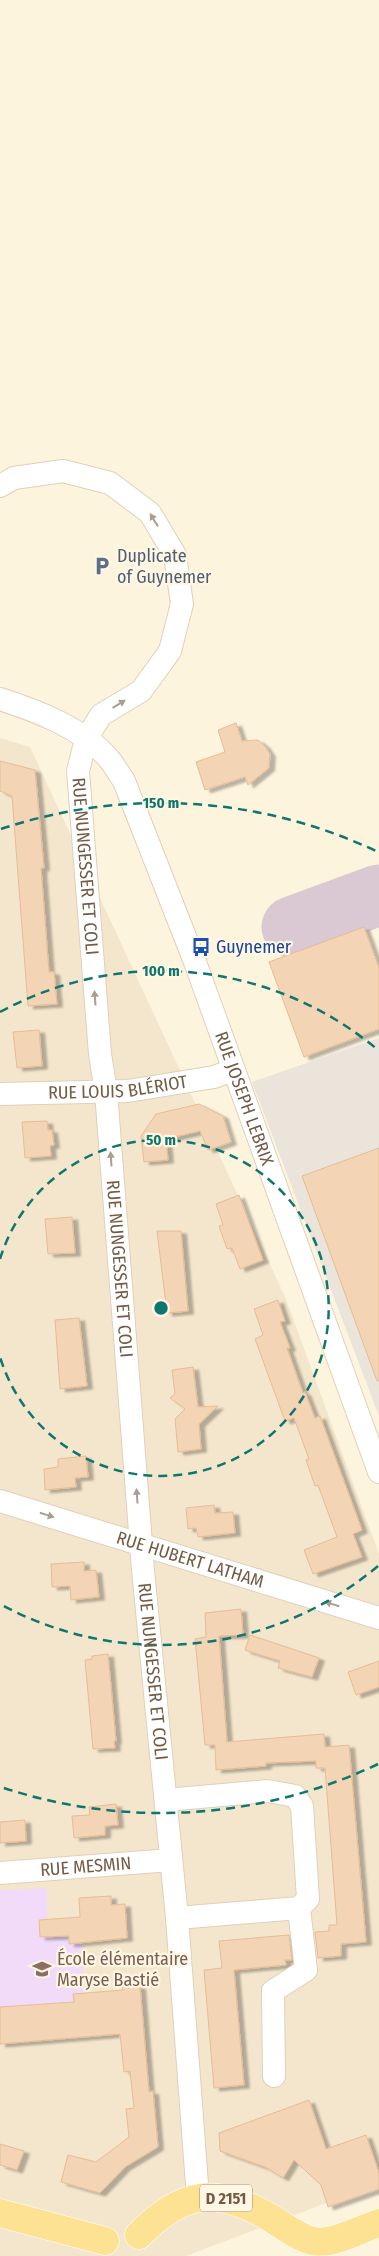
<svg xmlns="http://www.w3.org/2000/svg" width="379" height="2256" font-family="'Fira Sans Condensed',sans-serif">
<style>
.residential{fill:#f4e6cc}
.industrial{fill:#eae4da}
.education{fill:#f1dbf8}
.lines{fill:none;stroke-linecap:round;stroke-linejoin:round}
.taxiway{stroke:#dac8d2;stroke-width:61}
.building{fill:#f3d4b4;stroke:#e6bc94;filter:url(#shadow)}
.minor-casing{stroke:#e0d0ba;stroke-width:24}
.major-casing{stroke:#fff;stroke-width:29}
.minor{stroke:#fff;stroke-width:22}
.major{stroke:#fee293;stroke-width:28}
.oneway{fill:#ab9d90}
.ring{fill:none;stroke:#0f766e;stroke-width:2.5;stroke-dasharray:9 6}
.labels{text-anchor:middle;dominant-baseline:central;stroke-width:4.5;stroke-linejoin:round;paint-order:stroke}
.shield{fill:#fff7e4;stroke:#9d8a75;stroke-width:1}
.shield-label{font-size:16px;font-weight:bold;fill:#735b46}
.service-label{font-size:18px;fill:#4e5e75;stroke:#fff7e4;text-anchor:start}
.street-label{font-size:18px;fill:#735b46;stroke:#fff7e4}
.transit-label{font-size:18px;fill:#164399;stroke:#fff7e4;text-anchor:start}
.education-label{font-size:18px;fill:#785e54;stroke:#fff7e4;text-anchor:start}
.centre{fill:#0f766e;stroke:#fff7e4;stroke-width:2.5}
.ring-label{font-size:15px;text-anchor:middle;font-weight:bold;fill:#0f766e;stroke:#fff7e4;stroke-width:4.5;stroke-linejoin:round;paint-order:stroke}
</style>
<defs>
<filter id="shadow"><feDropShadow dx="5.5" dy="3" stdDeviation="1" flood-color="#0004"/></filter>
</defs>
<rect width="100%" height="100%" fill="#fdf4de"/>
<polygon class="residential" points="0,738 30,747 286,1299 379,1554 379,2183 186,2256 0,2256"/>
<polygon class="industrial" points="379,1038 379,1416 252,1082"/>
<polygon class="education" points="47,1888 47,1919 81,1938 88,2036 0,2044 0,1890"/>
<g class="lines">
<polyline class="taxiway" points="292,927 379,895"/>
</g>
<g class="building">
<polygon points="236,723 242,741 258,740 265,746 270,754 269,768 248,785 245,777 205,790 196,762 225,752 218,730"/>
<polygon points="0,761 35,770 44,868 41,868 49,972 54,972 57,1004 28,1006 12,796 0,791"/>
<polygon points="364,927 379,968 379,1029 304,1057 269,962"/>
<polygon points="39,1030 42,1066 17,1068 13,1032"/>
<polygon points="199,1104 223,1116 231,1142 208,1150 200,1131 166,1139 168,1160 144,1162 141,1136 156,1114"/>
<polygon points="47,1121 48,1130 52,1130 53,1138 54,1145 50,1146 51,1156 25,1158 22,1122"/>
<polygon points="379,1148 379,1381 377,1381 302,1176"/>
<polygon points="239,1195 263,1260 240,1269 232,1248 227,1249 219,1226 223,1225 216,1204"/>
<polygon points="72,1217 75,1253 48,1254 45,1219"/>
<polygon points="157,1231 181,1231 188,1311 167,1313"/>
<polygon points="278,1300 285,1321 280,1322 290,1348 287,1348 303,1393 305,1392 315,1418 320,1416 362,1530 353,1534 362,1557 313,1574 304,1550 337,1537 318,1485 315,1486 306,1460 309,1459 294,1418 285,1421 255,1339 263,1335 254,1309"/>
<polygon points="79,1318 87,1386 60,1389 55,1320"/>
<polygon points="193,1367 198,1407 218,1406 199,1424 201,1449 178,1452 175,1419 185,1409 170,1398 175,1394 172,1370"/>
<polygon points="86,1456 88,1477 75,1478 76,1487 45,1490 44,1469 58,1467 58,1459"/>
<polygon points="214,1505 215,1513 233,1512 235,1533 198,1537 196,1528 188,1529 186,1508"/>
<polygon points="84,1562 84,1571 96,1570 99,1597 71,1600 70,1586 52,1587 51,1564"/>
<polygon points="241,1609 243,1635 219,1636 227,1742 324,1734 325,1747 349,1745 366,1942 341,1944 341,1956 318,1958 315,1932 329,1931 329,1925 337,1925 325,1768 316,1768 316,1761 266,1763 266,1766 216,1770 215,1745 205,1745 195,1639 206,1637 205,1613"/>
<polygon points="250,1635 319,1658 312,1677 278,1668 280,1661 245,1650"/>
<polygon points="108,1654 116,1741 114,1741 115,1748 93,1749 85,1660 92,1659 92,1656"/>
<polygon points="379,1661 379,1687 356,1695 348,1672"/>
<polygon points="116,1804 118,1825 105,1826 105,1835 74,1838 72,1816 90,1815 89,1807"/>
<polygon points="25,1820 26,1841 0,1843 0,1822"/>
<polygon points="111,1896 111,1905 125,1904 127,1938 69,1944 69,1936 40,1937 39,1920 80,1917 79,1898"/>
<polygon points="289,1935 292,1960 285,1960 286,1965 234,1970 244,2085 214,2088 204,1970 222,1968 219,1941"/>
<polygon points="122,1985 140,1986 149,2092 153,2091 158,2147 125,2167 100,2193 61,2182 68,2155 96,2162 129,2137 126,2109 134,2108 130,2071 124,2072 120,2034 0,2044 0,2007 74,2002 73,1994 123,1990"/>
<polygon points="309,2100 326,2149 366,2135 379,2173 379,2189 328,2207 321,2185 294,2160 283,2178 265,2167 220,2151 219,2133"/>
<polygon points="0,2144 24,2151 17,2170 0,2165"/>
</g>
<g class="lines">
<g class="minor-casing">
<g id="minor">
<path id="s1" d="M0,486L14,478L63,471L110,483L150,513L175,555L182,604L170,651L141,691L101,715L86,739L78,771L100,1054L106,1092L143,1570L177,1918L198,2198"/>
<path id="s2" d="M0,699C37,711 83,728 109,759C115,766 119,774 124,781L195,962L379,1472"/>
<path id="s3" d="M0,1094L128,1091L214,1077L233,1070"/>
<path id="s4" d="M0,1501L379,1618"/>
<polyline points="166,1800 268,1791 295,1796 302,1806 308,1899 299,1908 177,1918"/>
<path id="s5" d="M0,1873L171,1860"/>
<polyline points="274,2076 273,1991 306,1970 299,1908"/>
</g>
</g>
<g class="major-casing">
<g id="major">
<polyline points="0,2213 105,2241"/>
<path d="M139,2235C182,2191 215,2186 269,2217C283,2225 297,2237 313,2241C333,2245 360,2229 379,2223"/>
</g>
</g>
<use href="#minor" class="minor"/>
<use href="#major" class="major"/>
</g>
<defs><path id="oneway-solid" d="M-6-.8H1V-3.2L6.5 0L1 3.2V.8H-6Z" transform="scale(1.25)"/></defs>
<g class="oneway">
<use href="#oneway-solid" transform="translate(154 520) rotate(-122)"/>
<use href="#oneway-solid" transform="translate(119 704) rotate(-31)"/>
<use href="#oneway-solid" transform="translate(95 998) rotate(-94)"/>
<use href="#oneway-solid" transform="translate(111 1159) rotate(-94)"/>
<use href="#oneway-solid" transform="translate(137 1496) rotate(-94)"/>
<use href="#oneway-solid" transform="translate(47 1515) rotate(17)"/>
<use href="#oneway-solid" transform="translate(332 1604) rotate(-163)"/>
</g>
<g class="ring">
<path d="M0 1259A168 168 0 1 1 0 1357"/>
<path d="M378 1566A337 337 0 0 1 0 1604M0 1012A337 337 0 0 1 378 1050"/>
<path d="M378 1764A505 505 0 0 1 1 1787M1 829A505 505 0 0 1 378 852"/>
</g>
<defs>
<g id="parking-bare" transform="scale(1.5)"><path d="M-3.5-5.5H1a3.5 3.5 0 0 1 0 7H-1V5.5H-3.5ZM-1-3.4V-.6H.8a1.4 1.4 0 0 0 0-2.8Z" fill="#5c6f8a" stroke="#fff7e4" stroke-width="2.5" paint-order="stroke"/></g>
<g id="bus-bare" transform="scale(1.5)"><path d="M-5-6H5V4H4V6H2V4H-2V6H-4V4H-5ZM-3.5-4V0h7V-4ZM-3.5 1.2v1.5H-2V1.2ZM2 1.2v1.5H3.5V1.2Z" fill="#1a4fb4" stroke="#fff7e4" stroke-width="2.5" paint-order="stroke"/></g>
<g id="school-bare" transform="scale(1.5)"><path d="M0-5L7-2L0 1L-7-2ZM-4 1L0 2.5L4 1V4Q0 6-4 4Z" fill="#8d6e63" stroke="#fff7e4" stroke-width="2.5" paint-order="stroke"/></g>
</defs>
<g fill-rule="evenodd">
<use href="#parking-bare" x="102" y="566"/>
<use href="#bus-bare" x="201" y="947"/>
<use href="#school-bare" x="42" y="1969"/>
</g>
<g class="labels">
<rect class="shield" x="200" y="2184.5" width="52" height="27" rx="4"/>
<g class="shield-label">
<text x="226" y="2198">D 2151</text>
</g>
<g class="service-label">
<text x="117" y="556">Duplicate<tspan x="117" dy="21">of Guynemer</tspan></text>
</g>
<g class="street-label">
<text stroke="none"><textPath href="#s1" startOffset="564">RUE NUNGESSER ET COLI</textPath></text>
<text stroke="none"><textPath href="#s3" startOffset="118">RUE LOUIS BLÉRIOT</textPath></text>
<text stroke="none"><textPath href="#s2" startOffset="492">RUE JOSEPH LEBRIX</textPath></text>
<text stroke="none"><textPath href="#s1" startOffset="968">RUE NUNGESSER ET COLI</textPath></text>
<text stroke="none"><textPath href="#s4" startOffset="199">RUE HUBERT LATHAM</textPath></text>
<text stroke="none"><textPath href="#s1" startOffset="1372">RUE NUNGESSER ET COLI</textPath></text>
<text stroke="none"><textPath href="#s5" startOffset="86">RUE MESMIN</textPath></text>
</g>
<g class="transit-label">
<text x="216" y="947">Guynemer</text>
</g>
<g class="education-label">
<text x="57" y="1959">École élémentaire<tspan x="57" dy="21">Maryse Bastié</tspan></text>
</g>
</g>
<circle cx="161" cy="1308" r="8" class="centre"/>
<g class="ring-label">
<text x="161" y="808">150 m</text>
<text x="161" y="976">100 m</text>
<text x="161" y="1145">50 m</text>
</g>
</svg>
